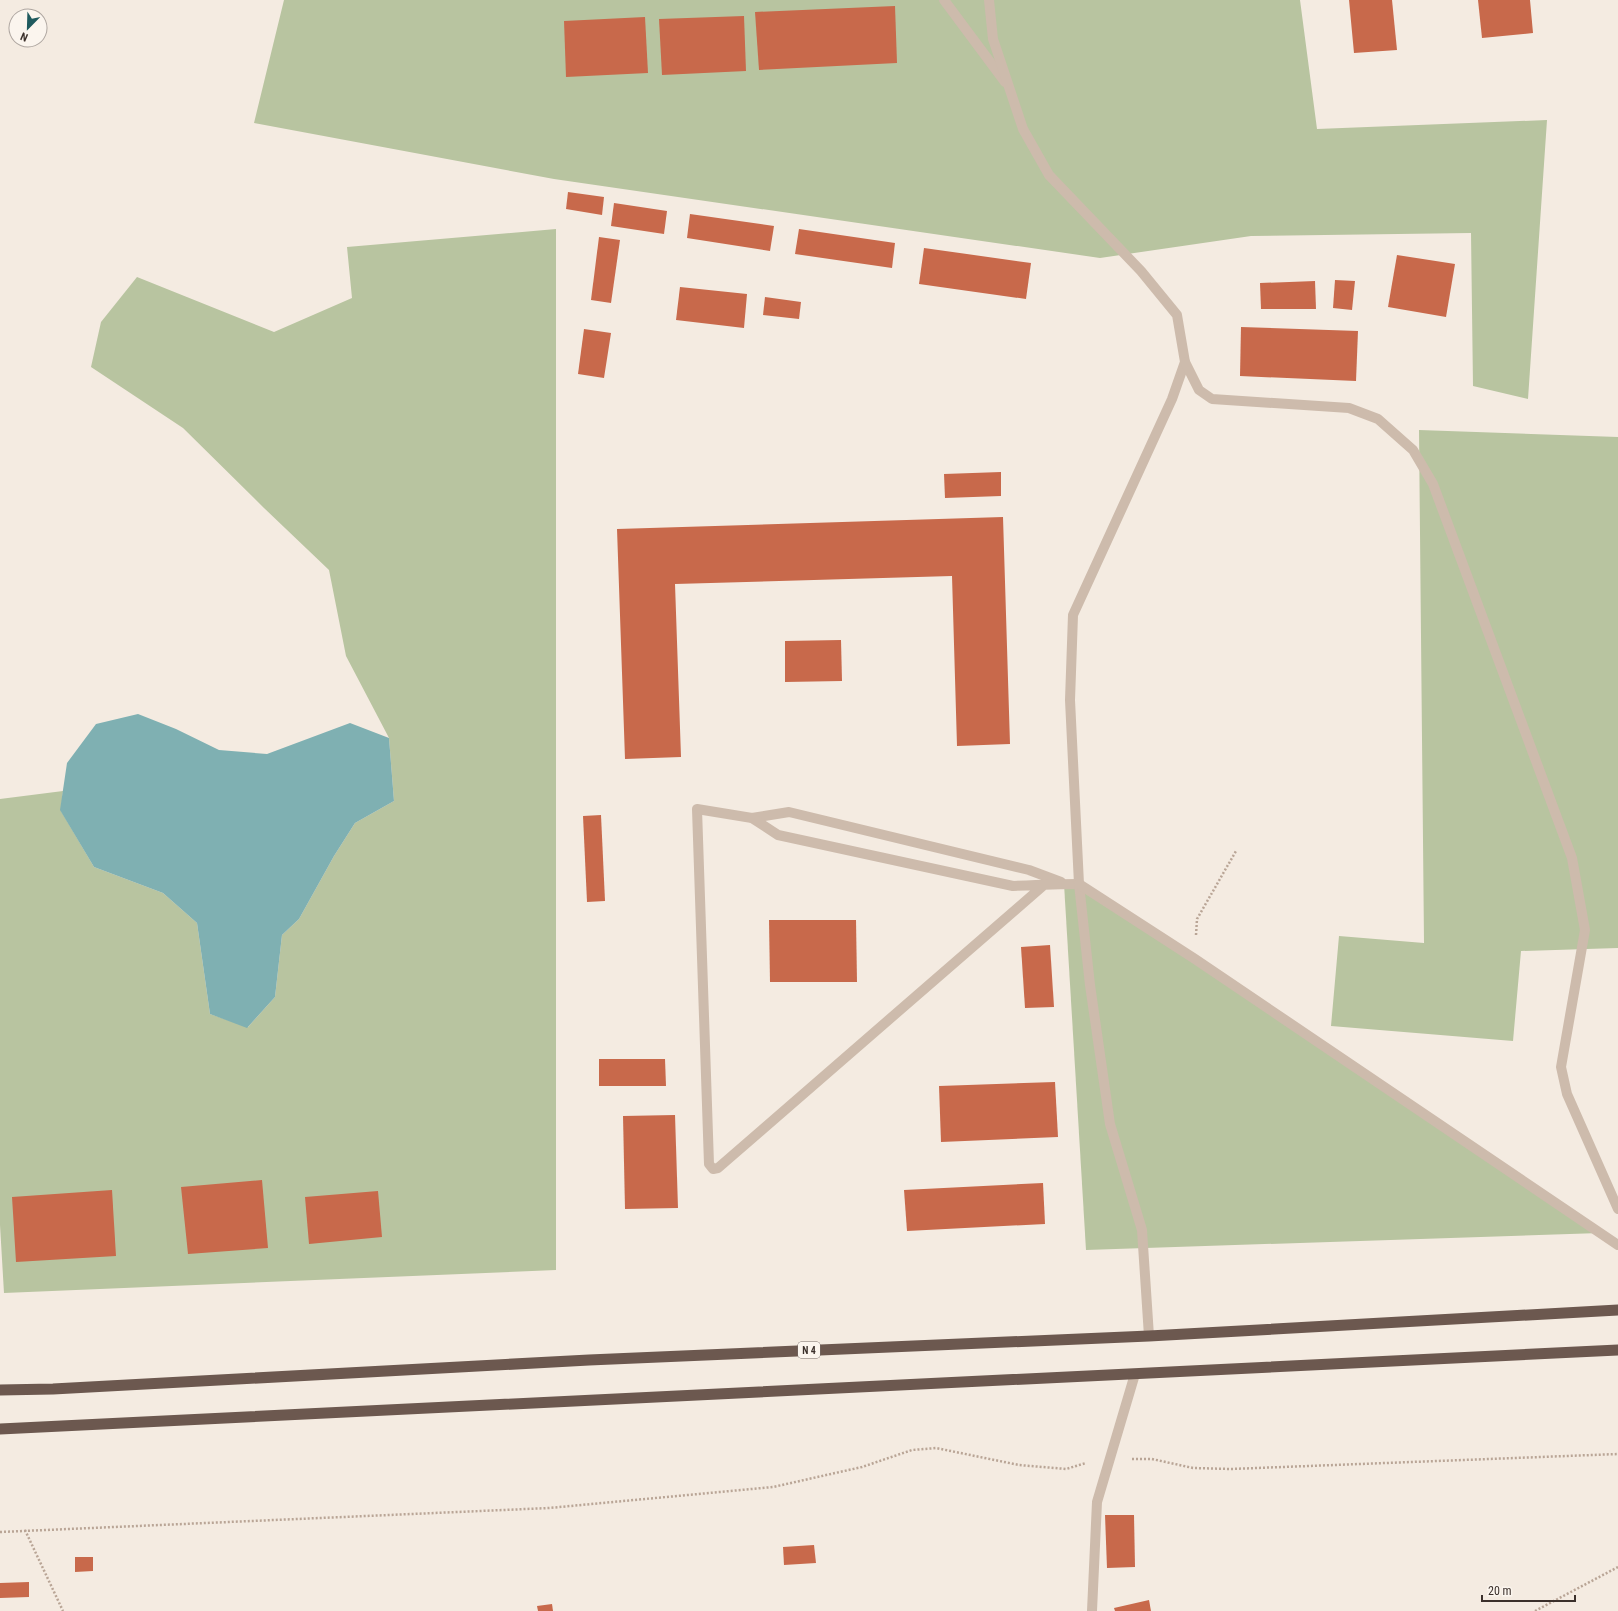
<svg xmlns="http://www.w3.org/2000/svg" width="1618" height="1611" font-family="'Roboto Condensed',sans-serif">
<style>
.green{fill:#b8c4a0}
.water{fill:#7fb0b2}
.building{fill:#c8694b}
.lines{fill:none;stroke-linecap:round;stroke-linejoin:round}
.path{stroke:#b9a596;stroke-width:2.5;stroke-dasharray:2 2;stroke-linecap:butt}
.service{stroke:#cdbbac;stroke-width:10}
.minor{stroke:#cdbbac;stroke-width:10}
.trunk{stroke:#6c584f;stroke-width:11}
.labels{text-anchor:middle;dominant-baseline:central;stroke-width:3;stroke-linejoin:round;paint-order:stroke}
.shield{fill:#fbf5ee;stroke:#756b66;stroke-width:1}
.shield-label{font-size:10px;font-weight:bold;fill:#3b302b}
</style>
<rect width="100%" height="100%" fill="#f4ebe1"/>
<g class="green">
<polygon points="284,0 1300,0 1317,129 1547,120 1528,399 1473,386 1471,233 1251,236 1100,258 554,179 254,123"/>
<polygon points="556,229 556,1270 4,1293 0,1225 0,799 63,791 61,811 94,867 163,893 197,923 210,1014 248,1027 275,997 282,935 299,919 334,856 355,823 394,801 389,738 346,656 329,570 264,508 183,428 91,367 101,322 137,277 274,332 352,298 347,247"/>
<polygon points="1419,430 1618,437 1618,948 1521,951 1513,1041 1331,1026 1339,936 1424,943"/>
<polygon points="1064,884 1079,884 1600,1233 1086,1250"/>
</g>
<polygon class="water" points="138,714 176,729 219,750 267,754 350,723 389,738 394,801 355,823 334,856 299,919 282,935 275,997 247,1028 210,1014 197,923 163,893 94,867 60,810 67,763 96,724"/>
<g class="building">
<polygon points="1349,0 1392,0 1397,50 1354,53"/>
<polygon points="1478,0 1530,0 1533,33 1482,38"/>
<polygon points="895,6 897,63 759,70 755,12"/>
<polygon points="744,16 746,71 662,75 659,19"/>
<polygon points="645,17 648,73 566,77 564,21"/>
<polygon points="568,192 604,197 602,215 566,209"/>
<polygon points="614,203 667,211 664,234 611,226"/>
<polygon points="690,214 774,226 770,251 687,238"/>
<polygon points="799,229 895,243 892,268 795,254"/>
<polygon points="599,237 620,240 611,303 591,300"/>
<polygon points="924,248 1031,263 1026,299 919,284"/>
<polygon points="1397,255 1455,264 1446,317 1388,307"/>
<polygon points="1335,280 1355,281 1352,310 1333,308"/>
<polygon points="1315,281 1316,309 1261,309 1260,283"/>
<polygon points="680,287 747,294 744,328 676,320"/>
<polygon points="765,297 801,302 799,319 763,315"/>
<polygon points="1241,327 1358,331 1356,381 1240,376"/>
<polygon points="584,329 611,333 604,378 578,374"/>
<polygon points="1001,472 1001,496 945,498 944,474"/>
<polygon points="1003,517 1010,744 957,746 952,576 675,584 681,757 625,759 617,529"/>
<polygon points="841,640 842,681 785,682 785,641"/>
<polygon points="601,815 605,901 587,902 583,816"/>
<polygon points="769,920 856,920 857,982 770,982"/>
<polygon points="1050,945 1054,1007 1025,1008 1021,947"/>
<polygon points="599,1059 665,1059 666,1086 599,1086"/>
<polygon points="1055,1082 1058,1137 941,1142 939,1086"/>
<polygon points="675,1115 678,1208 625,1209 623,1116"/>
<polygon points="262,1180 268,1248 188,1254 181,1187"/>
<polygon points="1043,1183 1045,1224 907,1231 904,1190"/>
<polygon points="112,1190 116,1256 16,1262 12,1197"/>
<polygon points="378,1191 382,1237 309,1244 305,1197"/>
<polygon points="1105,1515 1134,1515 1135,1567 1107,1568"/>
<polygon points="814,1545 816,1563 784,1565 783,1547"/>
<polygon points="75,1557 93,1557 93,1571 75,1572"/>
<polygon points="29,1582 29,1597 0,1598 0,1583"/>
<polygon points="1149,1600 1151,1611 1115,1611 1114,1608"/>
<polygon points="552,1604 553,1611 538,1611 537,1606"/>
</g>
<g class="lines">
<g class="path">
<polyline points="1196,935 1197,919 1236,851"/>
<polyline points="1132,1459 1152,1459 1193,1468 1231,1469 1618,1454"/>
<polyline points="25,1530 63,1611"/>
<polyline points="0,1532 549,1508 773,1487 862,1467 912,1450 936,1448 1019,1465 1066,1469 1086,1463"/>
<polyline points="1535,1611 1618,1567"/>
</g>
<g class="service">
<polyline points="752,818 789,812 1029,870 1061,882"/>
<path d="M1044,885L718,1168L713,1169L709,1164L697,809L752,818L778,835L1013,886C1035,885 1057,884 1079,884"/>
</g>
<g class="minor">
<polyline points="944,0 1005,82"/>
<polyline points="989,0 993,39 1023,129 1049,175 1141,271 1177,315 1185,362 1172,399 1073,615 1070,700 1079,884 1090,985 1110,1124 1142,1230 1149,1336"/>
<polyline points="1185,362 1199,390 1212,399 1349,408 1378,419 1413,450 1433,484 1572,858 1585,930 1561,1067 1567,1094 1618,1209"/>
<polyline points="1079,884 1195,959 1618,1245"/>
<polyline points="1092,1611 1097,1502 1135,1374"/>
</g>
<g class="trunk">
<polyline points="0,1390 53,1389 589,1360 1149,1336 1618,1310"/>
<polyline points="0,1429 1618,1350"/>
</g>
</g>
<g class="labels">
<rect class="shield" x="798" y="1342" width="22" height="16" rx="3"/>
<g class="shield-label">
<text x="809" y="1350">N 4</text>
</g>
</g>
<g transform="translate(28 28) rotate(203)"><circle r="19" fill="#fbf5ee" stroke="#aea6a0"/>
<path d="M0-3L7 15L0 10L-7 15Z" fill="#1f5a5e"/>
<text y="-6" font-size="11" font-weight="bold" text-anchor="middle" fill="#3b302b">N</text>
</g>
<path d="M1482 1595v6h93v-6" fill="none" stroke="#3b302b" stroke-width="2"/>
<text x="1488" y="1595" font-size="12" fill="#3b302b" stroke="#fbf5ee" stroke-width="3" paint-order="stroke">20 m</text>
</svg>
